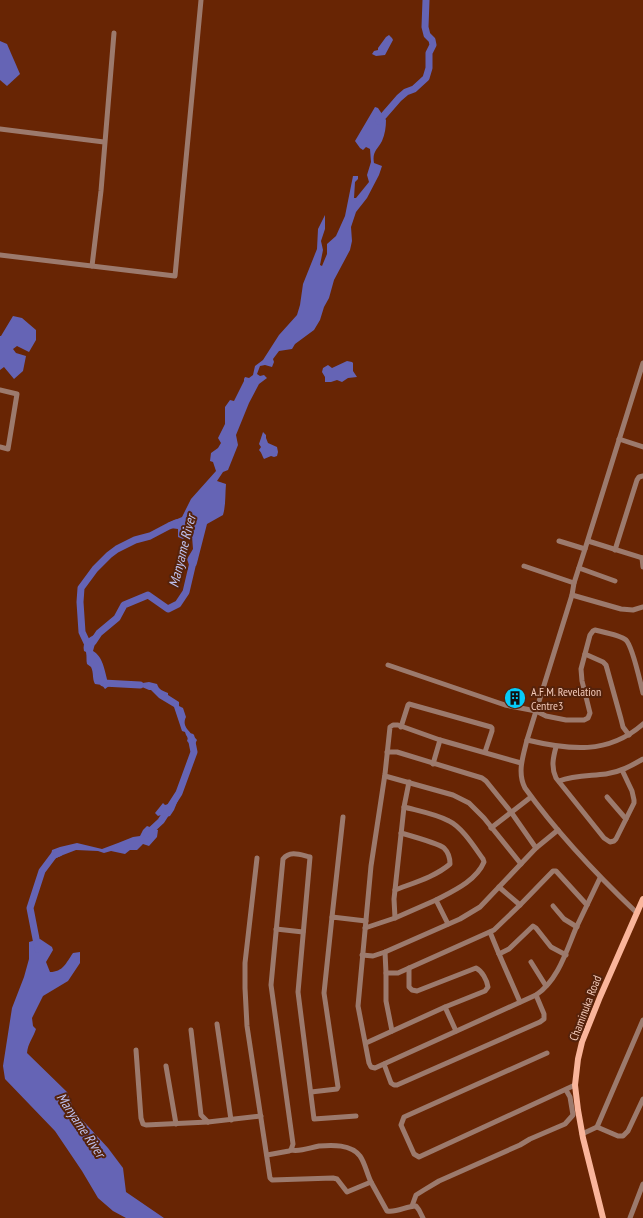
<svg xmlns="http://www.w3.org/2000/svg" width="643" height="1218" font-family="'PT Sans Narrow',sans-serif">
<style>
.water{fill:#6564b5}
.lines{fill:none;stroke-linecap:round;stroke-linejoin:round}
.river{stroke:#6564b5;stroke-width:7}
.minor{stroke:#9c7a6d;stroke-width:5}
.major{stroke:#fab59b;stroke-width:6}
.labels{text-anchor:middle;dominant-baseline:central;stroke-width:4;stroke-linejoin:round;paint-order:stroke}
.poi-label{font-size:12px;fill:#f2c9b9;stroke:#55220b;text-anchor:start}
.street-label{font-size:12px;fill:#f2c9b9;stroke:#55220b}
.water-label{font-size:14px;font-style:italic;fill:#bec1ed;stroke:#55220b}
</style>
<rect width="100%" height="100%" fill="#682504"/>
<g class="water">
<polygon points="389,35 392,38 393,40 385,55 376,56 372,54 374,51 378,50 378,48 386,37"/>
<polygon points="0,41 7,44 20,74 7,86 0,80"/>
<path d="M375,107L378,108L386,120C386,127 385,134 382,141C377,150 372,152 374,163L382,166L379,175L367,198L356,212L351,227L352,241L350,250L334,280L329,298L324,307L320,320L314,330L295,344L292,349L279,351L273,359L274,362L272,367L265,365L260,366L257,374L260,376L264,375L267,378L259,384L249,403L236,435L238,445L228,470L223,472L217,481L226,484C225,494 226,505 223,515L207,524L197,563L196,566L189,565L187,559L193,549L192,536L188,535L183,539L178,537V529L170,528L168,523L182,517L191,499L216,471L213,462L210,461L211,453L218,448L221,443L218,438L225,424V407L230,400L234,401L244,381V379L245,377L249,378L253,375L255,366L263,360L279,335L297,315L300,305L303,284L317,249L318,229L325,215V229L321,241L323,250L320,265L322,266L327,254V244L336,236L345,216L353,176H358V179L355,182L354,198H356L369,182L367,175L371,162L370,149L366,147L363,150L360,148L355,141Z"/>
<polygon points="13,316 22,318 36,330 36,340 29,352 17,346 13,349 16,353 26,356 23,371 14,379 4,367 0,370 0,336 1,336"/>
<polygon points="347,361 352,362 353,363 353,371 357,377 348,378 342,382 337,380 331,382 325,382 325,377 322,372 323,368 328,365 332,368"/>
<path d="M263,432L266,435V438L268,443L277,447L278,452L277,456L274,457L271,456L264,459C262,456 262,453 259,450L261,447L259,444Z"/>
<path d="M96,634L99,636L96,640L93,651C104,657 105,674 109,686L105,689L102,685L95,684C92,679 94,673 91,667L87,664C86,660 87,657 86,652L84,651C82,642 88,638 96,634Z"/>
<path d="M135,682L136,684L149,682L157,684C159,690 163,691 168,693V695L179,702V706L183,708L186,717C181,727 191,732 197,740L194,746L191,745L187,741L188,738L186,735L185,732L182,731L174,707L159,698L151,690H149L142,687L135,688L131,684Z"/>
<path d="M175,797L178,800L174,810L170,816L166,817L161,815L158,816L155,813L163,803L165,805C170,804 173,801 175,797Z"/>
<polygon points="147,826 158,830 157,837 149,846 143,844 137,850 130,850 125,854 111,851 104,853 98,851 76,850 63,855 54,859 51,856 52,850 60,847 77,843 102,849 118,843 133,837 140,836 143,830"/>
<path d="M40,939L52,947L53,950L46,962L50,972C63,972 66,963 73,953L80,952V963L68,981L43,996L32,1018L33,1026L36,1029C33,1038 28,1043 27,1053L67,1092L74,1111L108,1148L123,1168L126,1192L164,1218H126L113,1211L98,1198L82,1171L55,1131L5,1079L3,1066L12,1008L24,977L29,959V942Z"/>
</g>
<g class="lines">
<g class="river">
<polyline points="379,121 399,98 406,92 414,89 426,78 429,68 429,53 433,45 432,40 427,35 425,27 426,0"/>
<polyline points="93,642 99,633 117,618 124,605 148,595 168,609 178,604 186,592 194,558"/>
<polyline points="89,647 82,632 80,602 81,588 95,569 109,555 117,549 135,540 150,536 169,526 176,523"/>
<polyline points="102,680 103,683 140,685"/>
<polyline points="147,834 161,821 179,793 194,752 191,737"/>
<polyline points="38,949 30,908 42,871 54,855 59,853"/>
</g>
<g class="minor">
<polyline points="0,129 104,142"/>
<polyline points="0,255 175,276 201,0"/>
<polyline points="92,266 101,191 114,33"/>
<polyline points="0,390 17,394 8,449 0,447"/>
<polyline points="619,439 643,447"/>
<polyline points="559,541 585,549"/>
<polyline points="588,541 643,558"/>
<polyline points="615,550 637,480 639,477 643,476"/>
<polyline points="642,558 643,567"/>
<polyline points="524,566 574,583"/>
<polyline points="579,568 615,581"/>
<polyline points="572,595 621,609 633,610 643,607"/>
<polyline points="585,654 603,662 606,665 621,719 623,727 629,735"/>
<path d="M388,665L505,705L536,711L546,716L566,720H584L588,718L590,713L582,681L581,669L590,635L593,631L595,630C603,632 620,635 626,640C633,647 640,682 643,693"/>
<polyline points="401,727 408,705 409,704 491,727 492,728 492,731 485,752"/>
<path d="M527,740C569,750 608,755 643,724"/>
<path d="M556,747C553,758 551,767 556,778L604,838L610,842L614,841L616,839L634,803V800L632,791L622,770"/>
<polyline points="387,752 397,752 482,778 486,781 511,812 536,848"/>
<path d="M521,763L440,740L398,725H393L390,727L385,774L371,866L358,1006L369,1063L371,1067L375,1068L536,995C558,980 566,952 576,928C584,911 592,895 600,878"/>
<polyline points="433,764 440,740"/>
<polyline points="385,776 453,795 469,803 484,818 521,864"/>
<path d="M559,781C574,775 590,776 606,774C620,772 631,766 643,759"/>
<polyline points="607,797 626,819"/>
<path d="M404,807C419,811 436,814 449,821C462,827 475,848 483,859L484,862C476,881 453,891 436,900L448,924"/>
<polyline points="491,828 531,797"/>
<path d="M257,858L245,963V988L247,1026L270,1178L272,1180L333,1178L337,1179L347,1192L371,1182L387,1211C397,1213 406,1206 416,1206L419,1210L423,1218"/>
<polyline points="499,887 520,905"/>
<path d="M395,890C413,883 435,877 450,864C450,859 448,852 444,848C440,844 408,835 401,833"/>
<polyline points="553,906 564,919 577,927"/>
<path d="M637,913C597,875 558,834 525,788C517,773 523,756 527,740L572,595L574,583L585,549L643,363"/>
<polyline points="332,917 343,817"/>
<polyline points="395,918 394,899 404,807 409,782"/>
<polyline points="365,928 395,918 436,900"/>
<polyline points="276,929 303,932"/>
<polyline points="490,932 499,954 520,1002"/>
<polyline points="385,952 386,973 386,1001 392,1031"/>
<polyline points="499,954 509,949 533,926 536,928 551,947 566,955"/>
<polyline points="362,955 373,956 385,952 460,919 480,907 536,848 558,830"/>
<polyline points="531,962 546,986"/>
<polyline points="386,973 398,973 494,930 520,905 553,871 556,871 587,905"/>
<polyline points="445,1007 456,1031"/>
<polyline points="217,1024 231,1120"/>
<polyline points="191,1030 201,1115 208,1122"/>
<path d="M366,1043L445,1007L485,991L488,987C487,980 482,971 476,968L417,991L412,990L409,987V968"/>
<polyline points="136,1050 141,1118 143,1124 146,1125 208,1122 261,1116"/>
<polyline points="547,1053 404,1117 401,1125 414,1154 419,1157 575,1085"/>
<polyline points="384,1064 391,1083 394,1085 397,1085 540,1022 544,1019 544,1014 536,995"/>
<polyline points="166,1066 176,1124"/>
<polyline points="311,1092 337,1089 338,1087 324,993 332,917 366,921"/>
<polyline points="597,1127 643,1020"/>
<polyline points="582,1134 597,1127 618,1136 623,1136 628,1131 643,1099"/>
<path d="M291,1150C300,1152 309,1148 319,1146C332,1145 351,1144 360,1156C365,1163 367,1174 371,1182"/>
<path d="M267,1155L289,1151L291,1150L293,1144L271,985L283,859C290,850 301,855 310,857L298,992L314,1119L356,1116"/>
<polyline points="412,1206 416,1195 424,1190 439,1181 520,1145 530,1139 565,1124 573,1115 570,1097 566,1090"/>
<polyline points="630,1218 643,1184"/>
</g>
<polyline class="major" points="603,1218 583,1138 578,1110 575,1085 578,1059 582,1042 600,997 643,899"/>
</g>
<defs>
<g id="building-disc" transform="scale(1.125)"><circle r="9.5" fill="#05cbf9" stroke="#55220b"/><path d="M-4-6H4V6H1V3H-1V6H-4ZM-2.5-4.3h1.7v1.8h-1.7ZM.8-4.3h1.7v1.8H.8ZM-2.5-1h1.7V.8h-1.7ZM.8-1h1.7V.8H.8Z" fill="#111"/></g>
</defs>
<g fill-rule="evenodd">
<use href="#building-disc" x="515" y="698"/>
</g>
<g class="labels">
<g class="poi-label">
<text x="531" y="691">A.F.M. Revelation<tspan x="531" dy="14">Centre3</tspan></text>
</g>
<g class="street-label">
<text transform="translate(585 1008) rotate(-69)">Chaminuka Road</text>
</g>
<g class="water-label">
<text transform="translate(182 551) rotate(-76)">Manyame River</text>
<text transform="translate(81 1125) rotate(56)">Manyame River</text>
</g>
</g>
</svg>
